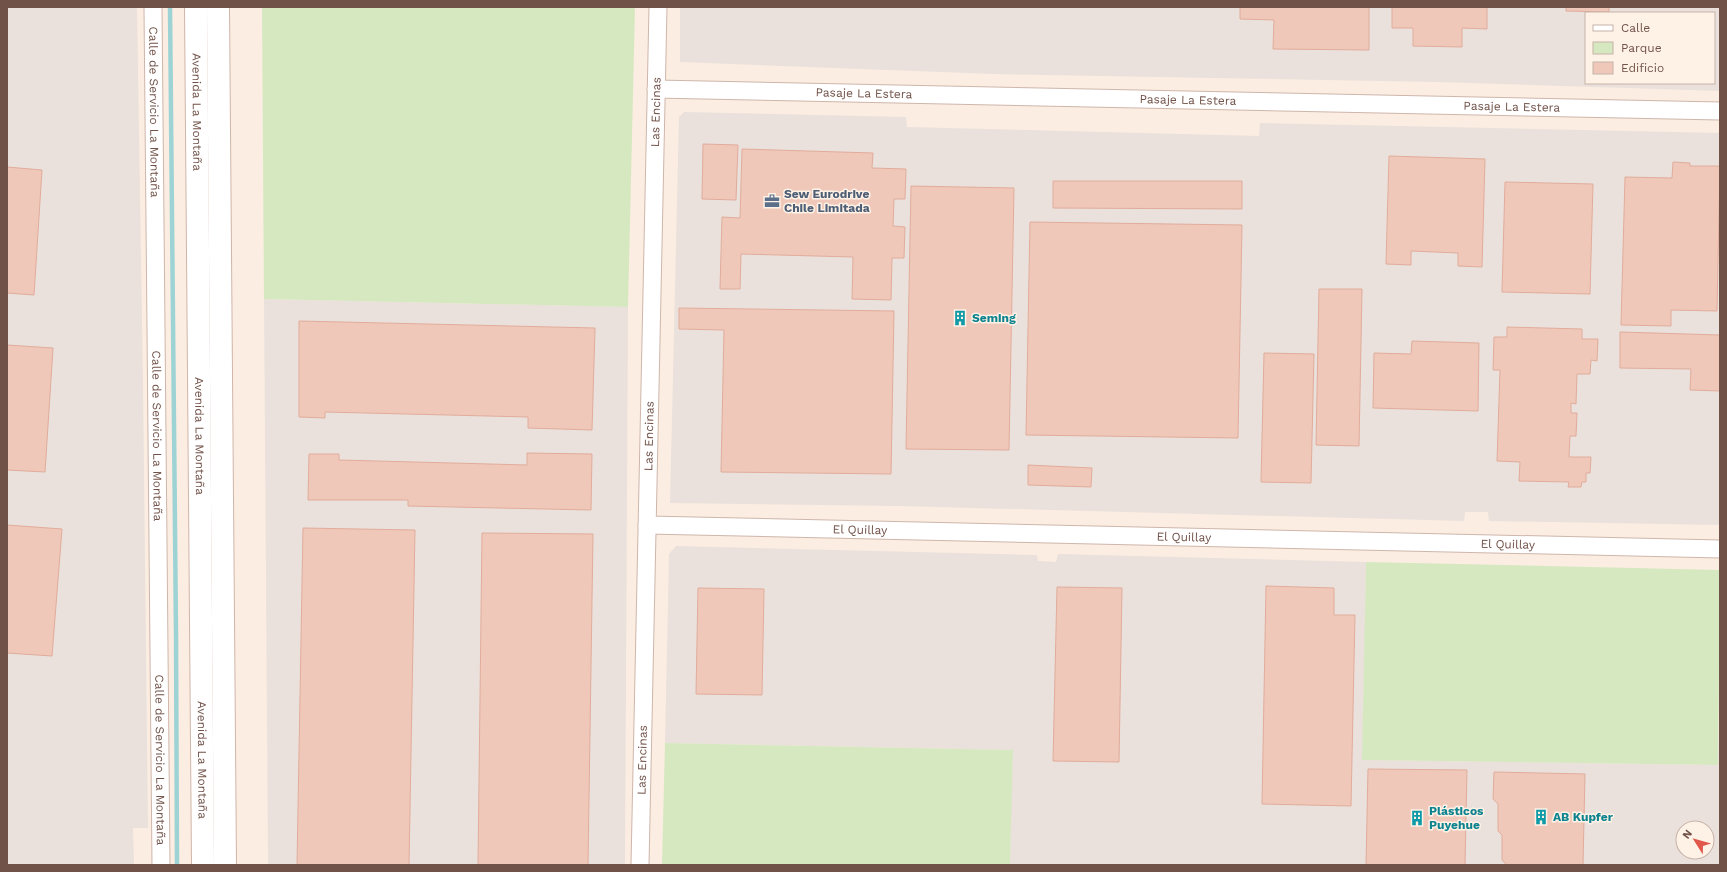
<svg xmlns="http://www.w3.org/2000/svg" width="1727" height="872" font-family="'Work Sans',sans-serif">
<style>
.industrial{fill:#eae1dc;fill-rule:evenodd}
.green{fill:#d5e8c0}
.lines{fill:none;stroke-linecap:round;stroke-linejoin:round}
.stream{stroke:#9dd3d5;stroke-width:4.5}
.building{fill:#efc8ba;stroke:#e1ac9b}
.minor-casing{stroke:#ceb6ab;stroke-width:19}
.secondary-casing{stroke:#d0b5a9;stroke-width:24}
.minor{stroke:#fff;stroke-width:17}
.secondary{stroke:#fff;stroke-width:22}
.labels{text-anchor:middle;dominant-baseline:central;stroke-width:3;stroke-linejoin:round;paint-order:stroke}
.street-label{font-size:12px;fill:#715249;stroke:#fef2e7}
.service-label{font-size:12px;font-weight:bold;fill:#4e5e75;stroke:#fef2e7;text-anchor:start}
.culture-label{font-size:12px;font-weight:bold;fill:#0d838f;stroke:#fef2e7;text-anchor:start}
</style>
<rect width="100%" height="100%" fill="#fbede1"/>
<g class="industrial">
<polygon points="7,7 137,7 143,384 148,828 133,828 134,865 7,865"/>
<path d="M680,7H1720V91L1437,82L994,74L680,62ZM1586,13H1714V83H1586Z"/>
<polygon points="684,112 906,117 907,127 1259,136 1260,123 1720,133 1720,525 1489,521 1488,512 1465,512 1464,521 899,506 670,503 679,117"/>
<polygon points="264,299 628,307 625,865 268,865"/>
<path d="M676,546L1037,555L1038,561L1056,562L1058,554L1366,562L1363,760L1718,765L1720,677V865H1010L1012,750L665,743L669,554ZM1683,828H1707V852H1683Z"/>
</g>
<g class="green">
<polygon points="262,7 635,7 628,307 264,299"/>
<polygon points="1366,562 1720,570 1718,765 1362,760"/>
<polygon points="665,743 1013,750 1010,865 662,865"/>
</g>
<g class="lines">
<polyline class="stream" points="170,7 176,633 177,865"/>
</g>
<g class="building">
<polygon points="1240,7 1369,7 1369,50 1273,49 1274,20 1240,19"/>
<polygon points="1392,7 1487,7 1487,29 1462,28 1462,47 1413,46 1413,28 1392,28"/>
<polygon points="1566,7 1609,7 1609,12 1566,11"/>
<polygon points="703,144 738,145 736,200 702,199"/>
<polygon points="742,149 873,153 872,168 906,169 905,199 894,199 893,226 905,227 904,258 892,258 891,300 852,299 853,257 741,254 740,289 720,289 722,217 740,218"/>
<polygon points="1389,156 1485,159 1482,267 1458,266 1458,253 1411,251 1411,265 1386,264"/>
<polygon points="1673,162 1690,163 1690,166 1720,166 1717,311 1671,310 1671,326 1621,325 1625,177 1672,178"/>
<polygon points="7,167 42,170 34,295 7,293"/>
<polygon points="1053,181 1242,181 1242,209 1053,208"/>
<polygon points="1505,182 1593,184 1590,294 1502,292"/>
<polygon points="911,186 1014,188 1009,450 906,449"/>
<polygon points="1030,222 1242,225 1238,438 1026,435"/>
<polygon points="1319,289 1362,289 1359,446 1316,445"/>
<polygon points="679,308 894,311 891,474 721,472 724,330 679,329"/>
<polygon points="299,321 595,328 592,430 528,428 528,417 325,412 325,418 299,417"/>
<polygon points="1507,327 1582,329 1582,339 1598,339 1597,361 1591,360 1590,374 1577,374 1576,404 1571,403 1571,413 1577,413 1576,436 1570,436 1569,457 1591,457 1590,473 1586,473 1586,482 1582,482 1581,487 1568,487 1569,482 1519,481 1520,462 1497,461 1500,370 1493,370 1494,337 1507,337"/>
<polygon points="1620,332 1720,335 1720,391 1690,390 1691,369 1620,368"/>
<polygon points="1412,341 1479,343 1478,411 1373,408 1374,353 1411,354"/>
<polygon points="7,345 53,348 45,472 7,470"/>
<polygon points="1264,353 1314,354 1311,483 1261,482"/>
<polygon points="527,453 592,454 591,510 408,506 408,500 308,500 309,454 339,454 339,460 527,465"/>
<polygon points="1028,465 1092,468 1091,487 1028,485"/>
<polygon points="7,525 62,529 52,656 7,653"/>
<polygon points="303,528 415,530 409,865 297,865"/>
<polygon points="482,533 593,534 588,865 478,865"/>
<polygon points="1266,586 1334,588 1334,615 1355,615 1351,806 1262,804"/>
<polygon points="1057,587 1122,588 1119,762 1053,761"/>
<polygon points="698,588 764,589 762,695 696,694"/>
<polygon points="1368,769 1467,770 1465,865 1366,865"/>
<polygon points="1494,772 1585,774 1583,865 1507,865 1502,860 1502,835 1498,831 1498,804 1493,799"/>
</g>
<g class="lines">
<g class="minor-casing">
<g id="minor">
<path id="s1" d="M153,7L161,865"/>
<path id="s2" d="M656,89L1720,111"/>
<path id="s3" d="M647,525L1720,549"/>
<path id="s4" d="M640,865L658,7"/>
</g>
</g>
<g class="secondary-casing">
<g id="secondary">
<path id="s5" d="M196,7L203,865"/>
<polyline points="218,7 225,865"/>
</g>
</g>
<use href="#minor" class="minor"/>
<use href="#secondary" class="secondary"/>
</g>
<defs>
<g id="office-bare" transform="scale(1.2)"><path d="M-6-3h4V-5.5h4V-3h4V5H-6ZM-1-4.5V-3h2v-1.5ZM-6 0V1H6V0Z" fill="#5c6f8a" stroke="#fef2e7" stroke-width="2.5" paint-order="stroke"/></g>
<g id="building-bare" transform="scale(1.2)"><path d="M-4-6H4V6H1V3H-1V6H-4ZM-2.5-4.3h1.7v1.8h-1.7ZM.8-4.3h1.7v1.8H.8ZM-2.5-1h1.7V.8h-1.7ZM.8-1h1.7V.8H.8Z" fill="#0f9aa8" stroke="#fef2e7" stroke-width="2.5" paint-order="stroke"/></g>
</defs>
<g fill-rule="evenodd">
<use href="#office-bare" x="772" y="201"/>
<use href="#building-bare" x="960" y="318"/>
<use href="#building-bare" x="1541" y="817"/>
<use href="#building-bare" x="1417" y="818"/>
</g>
<g class="labels">
<g class="street-label">
<text stroke="none"><textPath href="#s2" startOffset="208">Pasaje La Estera</textPath></text>
<text stroke="none"><textPath href="#s2" startOffset="532">Pasaje La Estera</textPath></text>
<text stroke="none"><textPath href="#s2" startOffset="856">Pasaje La Estera</textPath></text>
<text stroke="none"><textPath href="#s1" startOffset="105">Calle de Servicio La Montaña</textPath></text>
<text stroke="none"><textPath href="#s5" startOffset="105">Avenida La Montaña</textPath></text>
<text stroke="none"><textPath href="#s4" startOffset="753">Las Encinas</textPath></text>
<text stroke="none"><textPath href="#s1" startOffset="429">Calle de Servicio La Montaña</textPath></text>
<text stroke="none"><textPath href="#s5" startOffset="429">Avenida La Montaña</textPath></text>
<text stroke="none"><textPath href="#s4" startOffset="429">Las Encinas</textPath></text>
<text stroke="none"><textPath href="#s3" startOffset="213">El Quillay</textPath></text>
<text stroke="none"><textPath href="#s3" startOffset="537">El Quillay</textPath></text>
<text stroke="none"><textPath href="#s3" startOffset="861">El Quillay</textPath></text>
<text stroke="none"><textPath href="#s1" startOffset="753">Calle de Servicio La Montaña</textPath></text>
<text stroke="none"><textPath href="#s5" startOffset="753">Avenida La Montaña</textPath></text>
<text stroke="none"><textPath href="#s4" startOffset="105">Las Encinas</textPath></text>
</g>
<g class="service-label">
<text x="784" y="194">Sew Eurodrive<tspan x="784" dy="14">Chile Limitada</tspan></text>
</g>
<g class="culture-label">
<text x="972" y="318">Seming</text>
<text x="1429" y="811">Plásticos<tspan x="1429" dy="14">Puyehue</tspan></text>
<text x="1553" y="817">AB Kupfer</text>
</g>
</g>
<rect width="1727" height="872" fill="none" stroke="#715249" stroke-width="16"/>
<rect x="1585" y="12" width="130" height="72" fill="#fef2e7" stroke="#c6b2a8"/>
<rect x="1593" y="25" width="20" height="6" fill="#ffffff" stroke="#c6b2a8"/>
<text x="1621" y="32" font-size="12" fill="#715249">Calle</text>
<rect x="1593" y="42" width="20" height="12" fill="#d5e8c0" stroke="#c6b2a8"/>
<text x="1621" y="52" font-size="12" fill="#715249">Parque</text>
<rect x="1593" y="62" width="20" height="12" fill="#efc8ba" stroke="#c6b2a8"/>
<text x="1621" y="72" font-size="12" fill="#715249">Edificio</text>
<g transform="translate(1695 840) rotate(307)"><circle r="19" fill="#fef2e7" stroke="#c6b2a8"/>
<path d="M0-3L7 15L0 10L-7 15Z" fill="#e1574a"/>
<text y="-6" font-size="11" font-weight="bold" text-anchor="middle" fill="#715249">N</text>
</g>
</svg>
